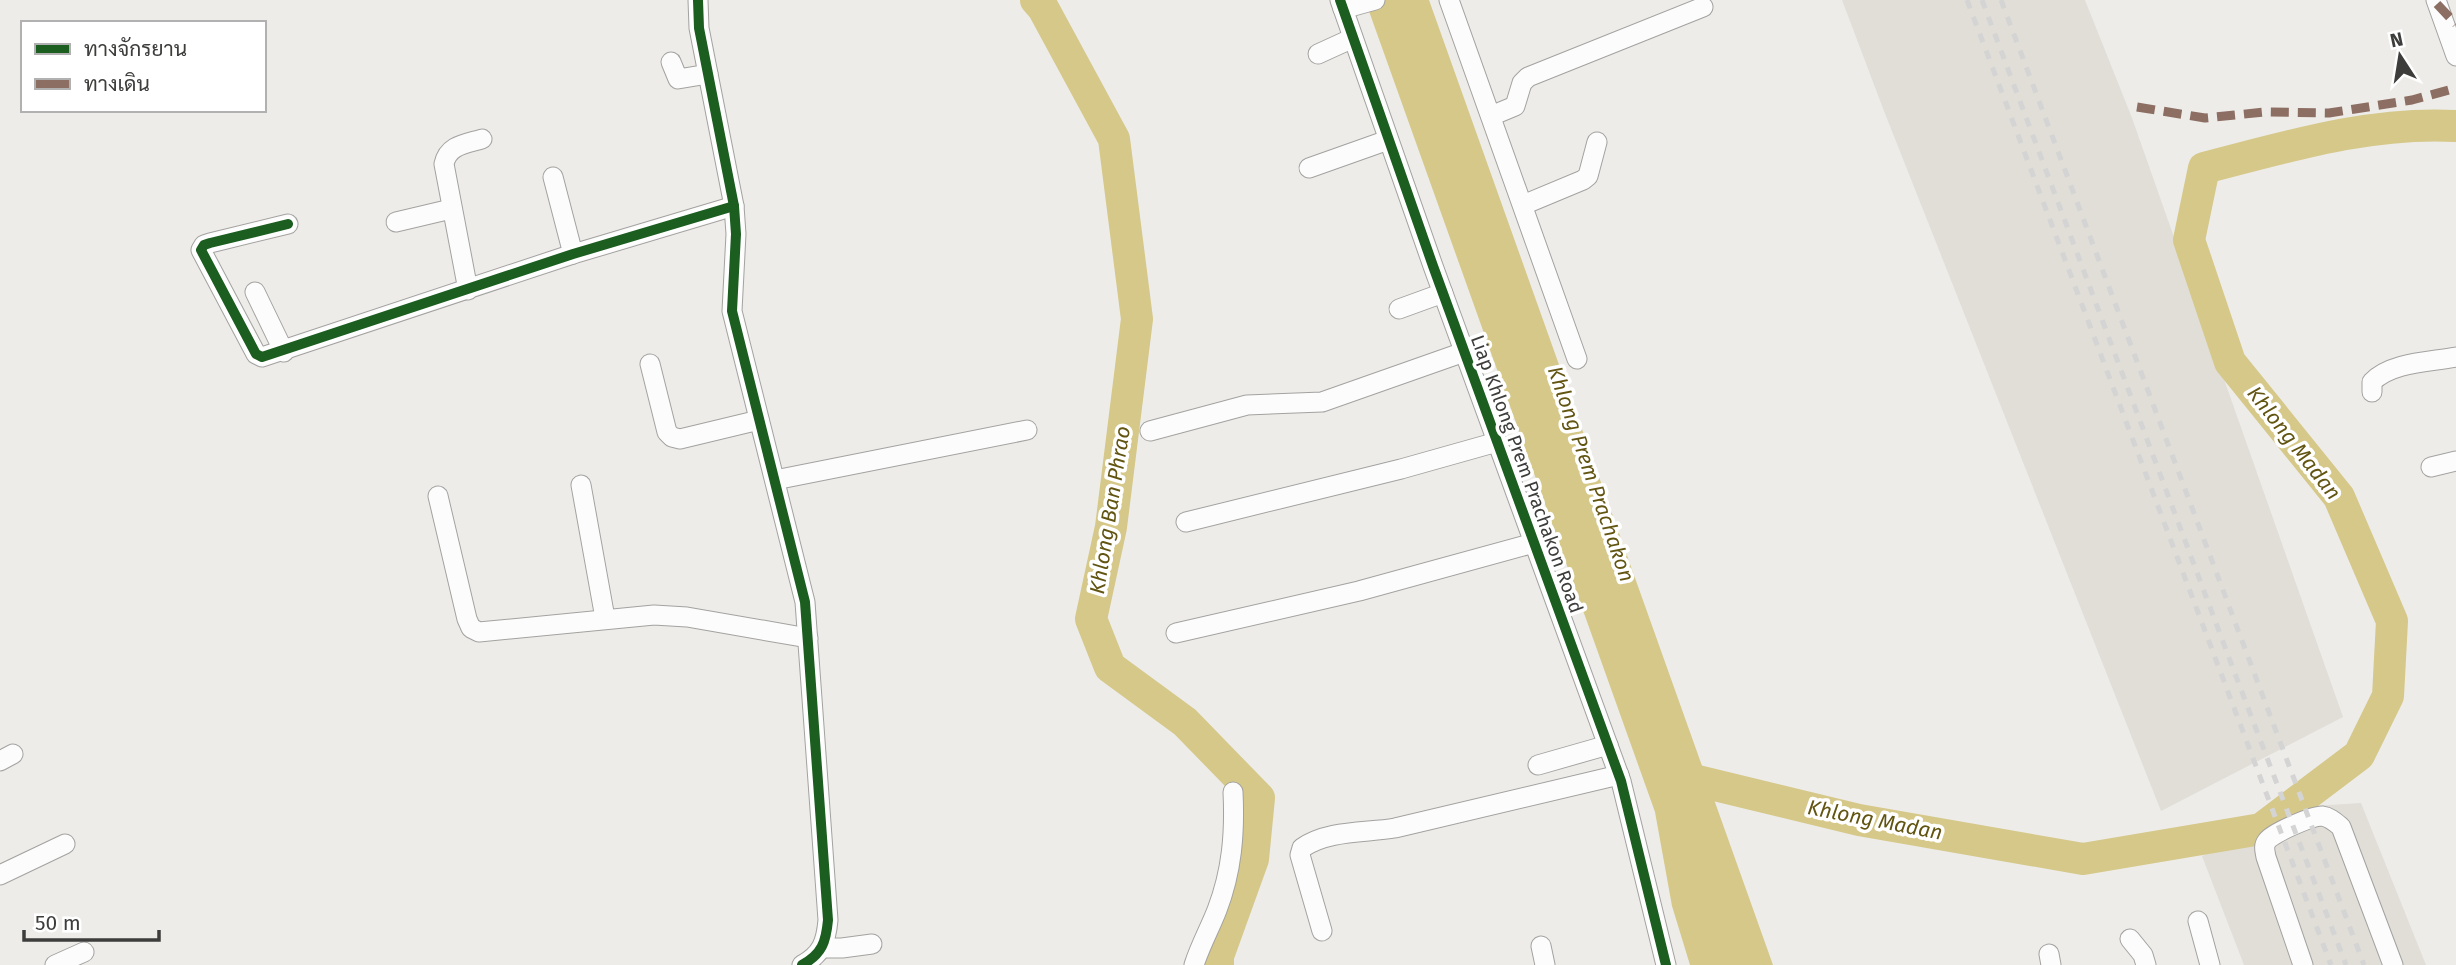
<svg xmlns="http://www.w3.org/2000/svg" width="2456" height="965" font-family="'Fira Sans',Sarabun,sans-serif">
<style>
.built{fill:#e0ded6}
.water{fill:#d5c889}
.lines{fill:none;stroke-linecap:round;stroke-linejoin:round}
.river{stroke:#d5c889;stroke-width:32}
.minor-casing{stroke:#a3a2a0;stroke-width:21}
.minor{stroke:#fcfcfc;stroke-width:19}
.rail{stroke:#d4d4d4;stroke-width:5;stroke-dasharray:9 9;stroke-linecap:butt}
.quiet{stroke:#8d6e63;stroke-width:9;stroke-dasharray:18 9;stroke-linecap:butt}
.cycleway-casing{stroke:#fff;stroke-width:15}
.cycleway{stroke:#1b5e20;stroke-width:10}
.labels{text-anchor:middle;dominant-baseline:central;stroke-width:7;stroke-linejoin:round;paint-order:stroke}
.street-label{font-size:19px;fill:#3d3d3b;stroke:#fff}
.water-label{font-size:21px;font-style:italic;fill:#625411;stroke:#fff}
</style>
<rect width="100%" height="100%" fill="#edece9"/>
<g class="built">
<polygon points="1842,0 2085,0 2132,118 2343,717 2161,811 1884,111"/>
<polygon points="2361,803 2426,965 2244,965 2202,856 2313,806"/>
</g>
<polygon class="water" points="1365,0 1429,0 1773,965 1690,965 1672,906 1655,812"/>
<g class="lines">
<g class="river">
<polyline points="1036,0 1043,8 1114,139 1137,319 1111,527 1091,619 1110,667 1185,722 1259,798 1253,859 1218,956 1218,965"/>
<path d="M1673,775L1859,820L2083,859L2261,829L2359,755L2388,696L2392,621L2339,497L2230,362L2189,240L2204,168C2286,147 2370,121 2456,126"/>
</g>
<g class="minor-casing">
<g id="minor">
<path d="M698,0L699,28L734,206L736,234L732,311L805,602L828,920C826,942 822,954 802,965"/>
<polyline points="1340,0 1433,266 1621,781 1666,965"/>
<polyline points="1449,0 1577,359"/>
<polyline points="2436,0 2456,56"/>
<polyline points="1343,9 1375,0"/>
<polyline points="1318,54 1353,38"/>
<polyline points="671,62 678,79 708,74"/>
<polyline points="1491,116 1515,106 1522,83 1528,77 1703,7"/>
<polyline points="1309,168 1388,140"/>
<polyline points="553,177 573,254"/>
<polyline points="1523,205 1583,180 1588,176 1597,142"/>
<polyline points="396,222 451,209"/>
<polyline points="288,224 210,243 204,245 201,250 256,354 262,357 573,254 734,206"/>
<path d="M468,290L444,164C448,145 465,144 482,139"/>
<polyline points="255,292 284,352"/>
<polyline points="1399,309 1443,293"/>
<polyline points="650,364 667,432 672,437 680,439 759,420"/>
<path d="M2372,392V382C2391,362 2431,362 2456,357"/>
<polyline points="1150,431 1247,405 1322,402 1464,352"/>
<polyline points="2431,467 2456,461"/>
<polyline points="775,480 1027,430"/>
<polyline points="581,485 605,618"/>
<polyline points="438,496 467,619 471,628 479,632 654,615 687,617 808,638"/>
<polyline points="1186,522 1401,469 1497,442"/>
<polyline points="1176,633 1359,591 1534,543"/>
<polyline points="0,761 13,754"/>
<polyline points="1538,765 1608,745"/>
<polyline points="0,875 65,844"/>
<polyline points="2198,921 2210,965"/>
<path d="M1322,931L1300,855L1302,848C1328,830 1365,833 1395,828L1619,775"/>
<polyline points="2130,939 2143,955 2146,965"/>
<polyline points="1541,946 1545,965"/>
<polyline points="823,948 842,948 872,944"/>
<polyline points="2049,954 2051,965"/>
<polyline points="55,965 84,952"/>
<path d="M1194,965C1200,946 1210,928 1217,910C1232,871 1235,833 1233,792"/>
<path d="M2303,965L2266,857C2265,851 2263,846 2267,841C2272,833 2312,816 2322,816C2330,817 2335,822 2341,827L2393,965"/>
</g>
</g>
<use href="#minor" class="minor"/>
<g class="rail">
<polyline points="1967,0 2331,965"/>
<polyline points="1982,0 2237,679 2346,965"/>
<polyline points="2001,0 2364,965"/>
</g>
<g class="quiet">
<polyline points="2437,4 2456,24"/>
<polyline points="2137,107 2205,118 2265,112 2329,113 2412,100 2456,88"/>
</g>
<g class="cycleway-casing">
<g id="cycleway">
<path d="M698,0L699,28L734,206L736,234L732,311L805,602L828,920C826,942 822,954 802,965"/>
<polyline points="1340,0 1433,266 1621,781 1666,965"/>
<polyline points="288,224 210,243 204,245 201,250 256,354 262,357 573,254 734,206"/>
</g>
</g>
<use href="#cycleway" class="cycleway"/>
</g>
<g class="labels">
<g class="street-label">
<text transform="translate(1527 474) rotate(70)">Liap Khlong Prem Prachakon Road</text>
</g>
<g class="water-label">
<text transform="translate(2294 443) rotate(52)">Khlong Madan</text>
<text transform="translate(1591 474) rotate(71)">Khlong Prem Prachakon</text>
<text transform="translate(1110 510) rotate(-81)">Khlong Ban Phrao</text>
<text transform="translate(1875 820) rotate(11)">Khlong Madan</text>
</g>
</g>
<rect x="21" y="21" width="245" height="91" fill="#ffffff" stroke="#b1b1b1" stroke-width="2"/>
<rect x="35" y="44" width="35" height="10" fill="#1b5e20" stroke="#b1b1b1" stroke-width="2"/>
<text x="84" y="56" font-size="21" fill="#3d3d3b">ทางจักรยาน</text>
<rect x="35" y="79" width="35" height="10" fill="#8d6e63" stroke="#b1b1b1" stroke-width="2"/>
<text x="84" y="91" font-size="21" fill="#3d3d3b">ทางเดิน</text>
<g transform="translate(2400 56) rotate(348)" stroke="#ffffff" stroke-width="5" paint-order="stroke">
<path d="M0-5L12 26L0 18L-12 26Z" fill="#3d3d3b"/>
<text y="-10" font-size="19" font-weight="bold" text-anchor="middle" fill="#3d3d3b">N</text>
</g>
<path d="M24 930v10h135v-10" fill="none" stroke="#3d3d3b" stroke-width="3.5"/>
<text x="35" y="930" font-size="21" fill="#3d3d3b" stroke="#ffffff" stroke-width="5" paint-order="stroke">50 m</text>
</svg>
